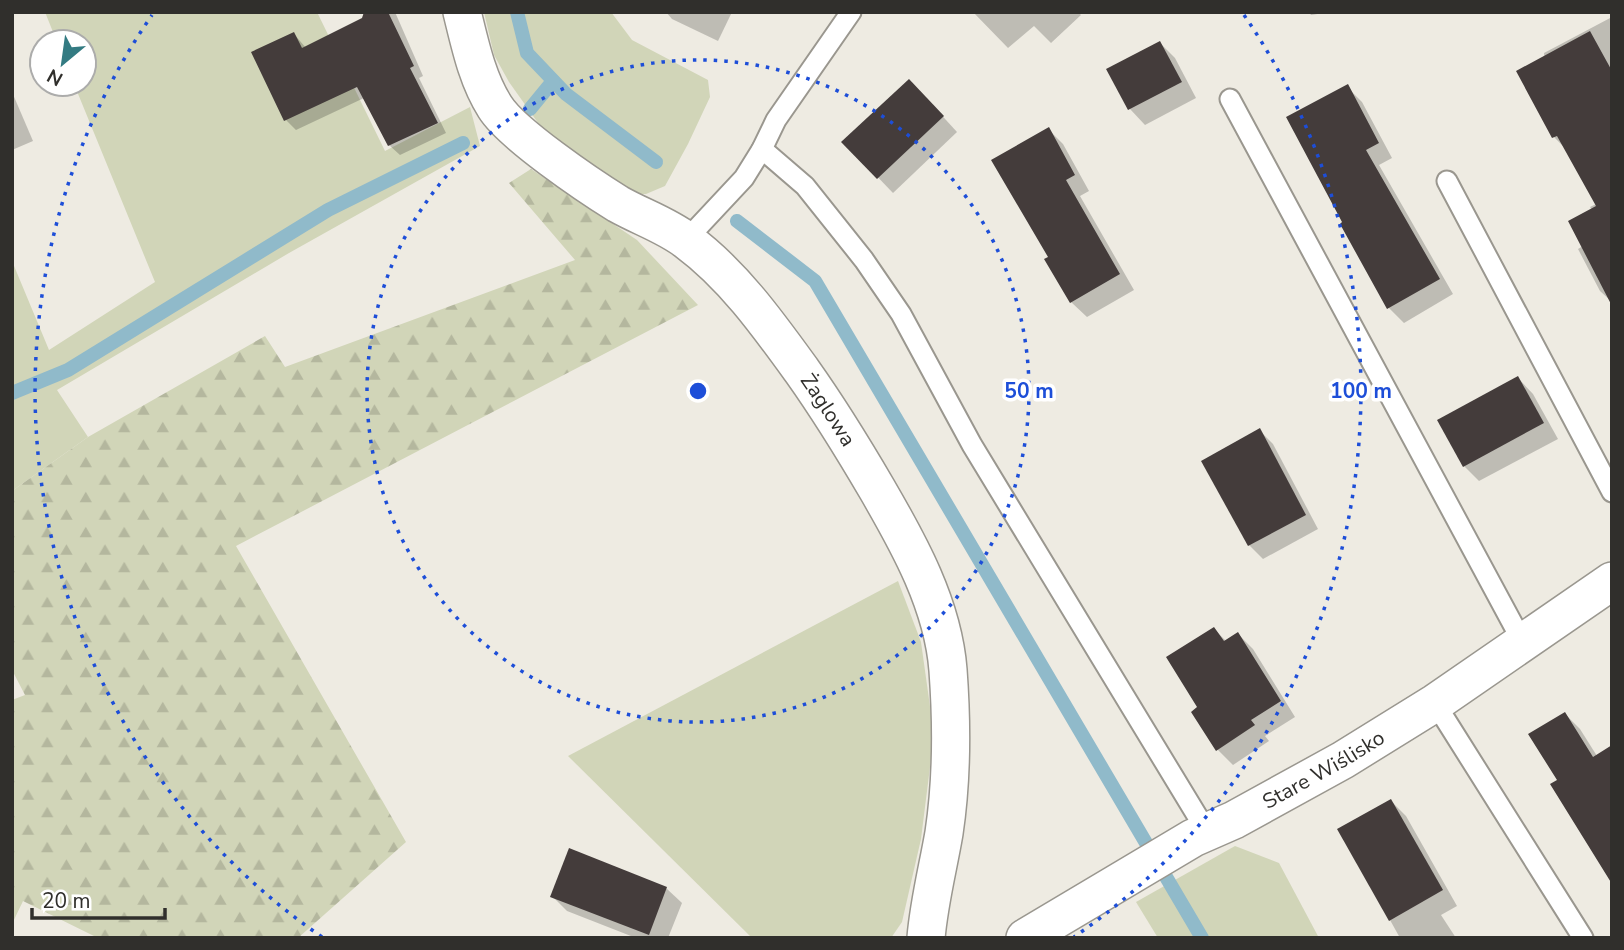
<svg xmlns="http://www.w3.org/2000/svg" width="1624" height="950" font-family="'Nunito Sans',sans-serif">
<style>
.grass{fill:#d1d5b8}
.forest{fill:url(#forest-firs)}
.shadow{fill:#0003}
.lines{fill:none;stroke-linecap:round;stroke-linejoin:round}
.stream{stroke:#90baca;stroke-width:14}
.building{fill:#443c3b}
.service-casing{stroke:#9a978f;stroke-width:23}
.minor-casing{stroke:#9a978f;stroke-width:40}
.service{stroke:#fff;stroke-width:19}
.minor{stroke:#fff;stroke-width:37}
.ring{fill:none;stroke:#1d4ed8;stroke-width:3.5;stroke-dasharray:3.5 7}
.labels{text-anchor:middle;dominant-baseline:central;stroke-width:7;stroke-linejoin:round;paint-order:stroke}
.street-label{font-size:21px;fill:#302f2c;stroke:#fff}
.centre{fill:#1d4ed8;stroke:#fff;stroke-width:3.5}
.ring-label{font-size:21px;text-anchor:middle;font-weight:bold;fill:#1d4ed8;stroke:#fff;stroke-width:7;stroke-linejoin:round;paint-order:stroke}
</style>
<defs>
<pattern id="forest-firs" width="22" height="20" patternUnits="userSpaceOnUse" patternTransform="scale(1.75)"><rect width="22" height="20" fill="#d1d5b8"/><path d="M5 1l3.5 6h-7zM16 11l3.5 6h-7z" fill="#b4b79e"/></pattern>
</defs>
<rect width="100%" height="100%" fill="#eeebe2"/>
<g class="grass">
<polygon points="45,12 317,12 385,151 470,107 480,146 289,253 57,390 88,437 12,491 12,261 49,350 155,282 74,84 84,84 84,42 57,42"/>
<polygon points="484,12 611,12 632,40 708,80 710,97 688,144 665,186 646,194 630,194 548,137 509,82 494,55"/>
<polygon points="898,581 921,642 934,735 921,839 902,922 891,938 752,938 568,756"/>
<polygon points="1235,846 1279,863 1319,938 1158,938 1136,902"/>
</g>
<polygon class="forest" points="531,169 637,240 698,305 236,546 406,842 298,938 98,938 23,901 12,924 12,700 25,695 12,670 12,491 88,437 265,336 285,367 575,260 509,183"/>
<g class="shadow">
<polygon points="366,12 395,12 423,76 419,78 446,133 400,155 389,145 364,98 296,130 286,120 294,34 306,48 363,19"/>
<polygon points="666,12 732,12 718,41 672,19"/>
<polygon points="973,12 1078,12 1081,15 1051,43 1034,26 1008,48"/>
<polygon points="1309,12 1331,12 1311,15"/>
<polygon points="1612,17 1612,302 1600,291 1578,249 1583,246 1592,210 1590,207 1596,204 1567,150 1554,137 1544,53"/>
<polygon points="1160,43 1175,58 1196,98 1145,125 1130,109 1109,70"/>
<polygon points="1347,87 1362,102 1392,158 1379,165 1453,294 1404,323 1389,308"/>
<polygon points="12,92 33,141 12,150"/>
<polygon points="924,96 957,132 893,193 844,142"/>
<polygon points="1048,129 1063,144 1089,191 1080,196 1134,290 1087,317 1071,302"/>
<polygon points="1518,378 1533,394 1558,439 1479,481 1464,466"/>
<polygon points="1259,430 1273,444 1318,529 1263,559 1249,545"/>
<polygon points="1214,629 1227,642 1238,634 1253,649 1295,717 1265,736 1269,741 1233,765 1218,750 1199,708"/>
<polygon points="1565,714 1580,729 1597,756 1559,780"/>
<polygon points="1391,801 1406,816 1457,906 1441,915 1456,938 1400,938 1340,830"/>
<polygon points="666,888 682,903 668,938 636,938 567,911 552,896"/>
</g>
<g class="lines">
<g class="stream">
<polyline points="517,12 527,53 566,94 656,162"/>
<polyline points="530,109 553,81"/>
<polyline points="737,221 815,281 1202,938"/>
<polyline points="12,393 68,370 328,210 463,143"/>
</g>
</g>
<g class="building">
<polygon points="364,12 388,12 414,66 410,68 438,123 388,146 357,87 284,121 251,52 294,32 302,48 362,18"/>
<polygon points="1590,31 1612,71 1612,306 1568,221 1596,206 1557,136 1552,138 1516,71"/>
<polygon points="1160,41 1182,82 1128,110 1106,69"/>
<polygon points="909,79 944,116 877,179 841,142"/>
<polygon points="1348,84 1379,143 1366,150 1440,279 1387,309 1340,224 1342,222 1286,117"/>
<polygon points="1049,127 1075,175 1066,180 1120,274 1070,303 1044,259 1048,257 991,160"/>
<polygon points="1518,376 1544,423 1463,467 1437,420"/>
<polygon points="1260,428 1306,515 1248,546 1201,461"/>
<polygon points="1214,627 1224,641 1238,632 1281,701 1251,720 1255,725 1216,751 1191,712 1197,707 1166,657"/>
<polygon points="1565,712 1593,757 1612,745 1612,884 1550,784 1557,780 1528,734"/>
<polygon points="1391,799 1443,890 1389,921 1337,829"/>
<polygon points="569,848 667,887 649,935 550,897"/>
</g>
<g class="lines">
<g class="service-casing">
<g id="service">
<polyline points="1230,99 1523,643"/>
<polyline points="762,149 805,186 864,260 901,314 972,445 1207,832"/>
<polyline points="1447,181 1612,492"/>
<polyline points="686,240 744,178 762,149 776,120 851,12"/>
<polyline points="1435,703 1583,938"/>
</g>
</g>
<g class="minor-casing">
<g id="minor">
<path id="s1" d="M462,12C470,44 477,79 495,107C512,134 589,186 618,204C641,217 666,225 687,241C733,275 768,324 802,371C829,409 853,448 877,489C909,544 943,605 948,670C952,724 952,780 944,833C938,868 929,902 926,938"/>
<path id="s2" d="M1025,938L1193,838L1234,820L1343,760L1435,703L1612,581"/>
</g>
</g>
<use href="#service" class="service"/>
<use href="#minor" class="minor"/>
</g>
<g class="ring">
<circle cx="698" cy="391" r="331"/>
<path d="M322 937A663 663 0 0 1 152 15M1244 15A663 663 0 0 1 1074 937"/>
</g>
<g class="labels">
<g class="street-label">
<text stroke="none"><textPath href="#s1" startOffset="558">Żaglowa</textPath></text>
<text stroke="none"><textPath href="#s2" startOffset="343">Stare Wiślisko</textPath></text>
</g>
</g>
<circle cx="698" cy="391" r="10" class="centre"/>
<g class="ring-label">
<text x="1029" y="398">50 m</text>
<text x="1361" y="398">100 m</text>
</g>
<rect width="1624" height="950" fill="none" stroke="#302f2c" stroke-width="28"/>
<g transform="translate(63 63) rotate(209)"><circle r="33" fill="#ffffff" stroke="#acacab" stroke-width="2"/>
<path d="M0-5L12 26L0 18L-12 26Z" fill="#337b82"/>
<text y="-10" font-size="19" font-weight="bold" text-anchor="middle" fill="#302f2c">N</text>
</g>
<path d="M32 908v10h133v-10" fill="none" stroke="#302f2c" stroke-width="3.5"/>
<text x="42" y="908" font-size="21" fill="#302f2c" stroke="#ffffff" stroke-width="5" paint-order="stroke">20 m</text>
</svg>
